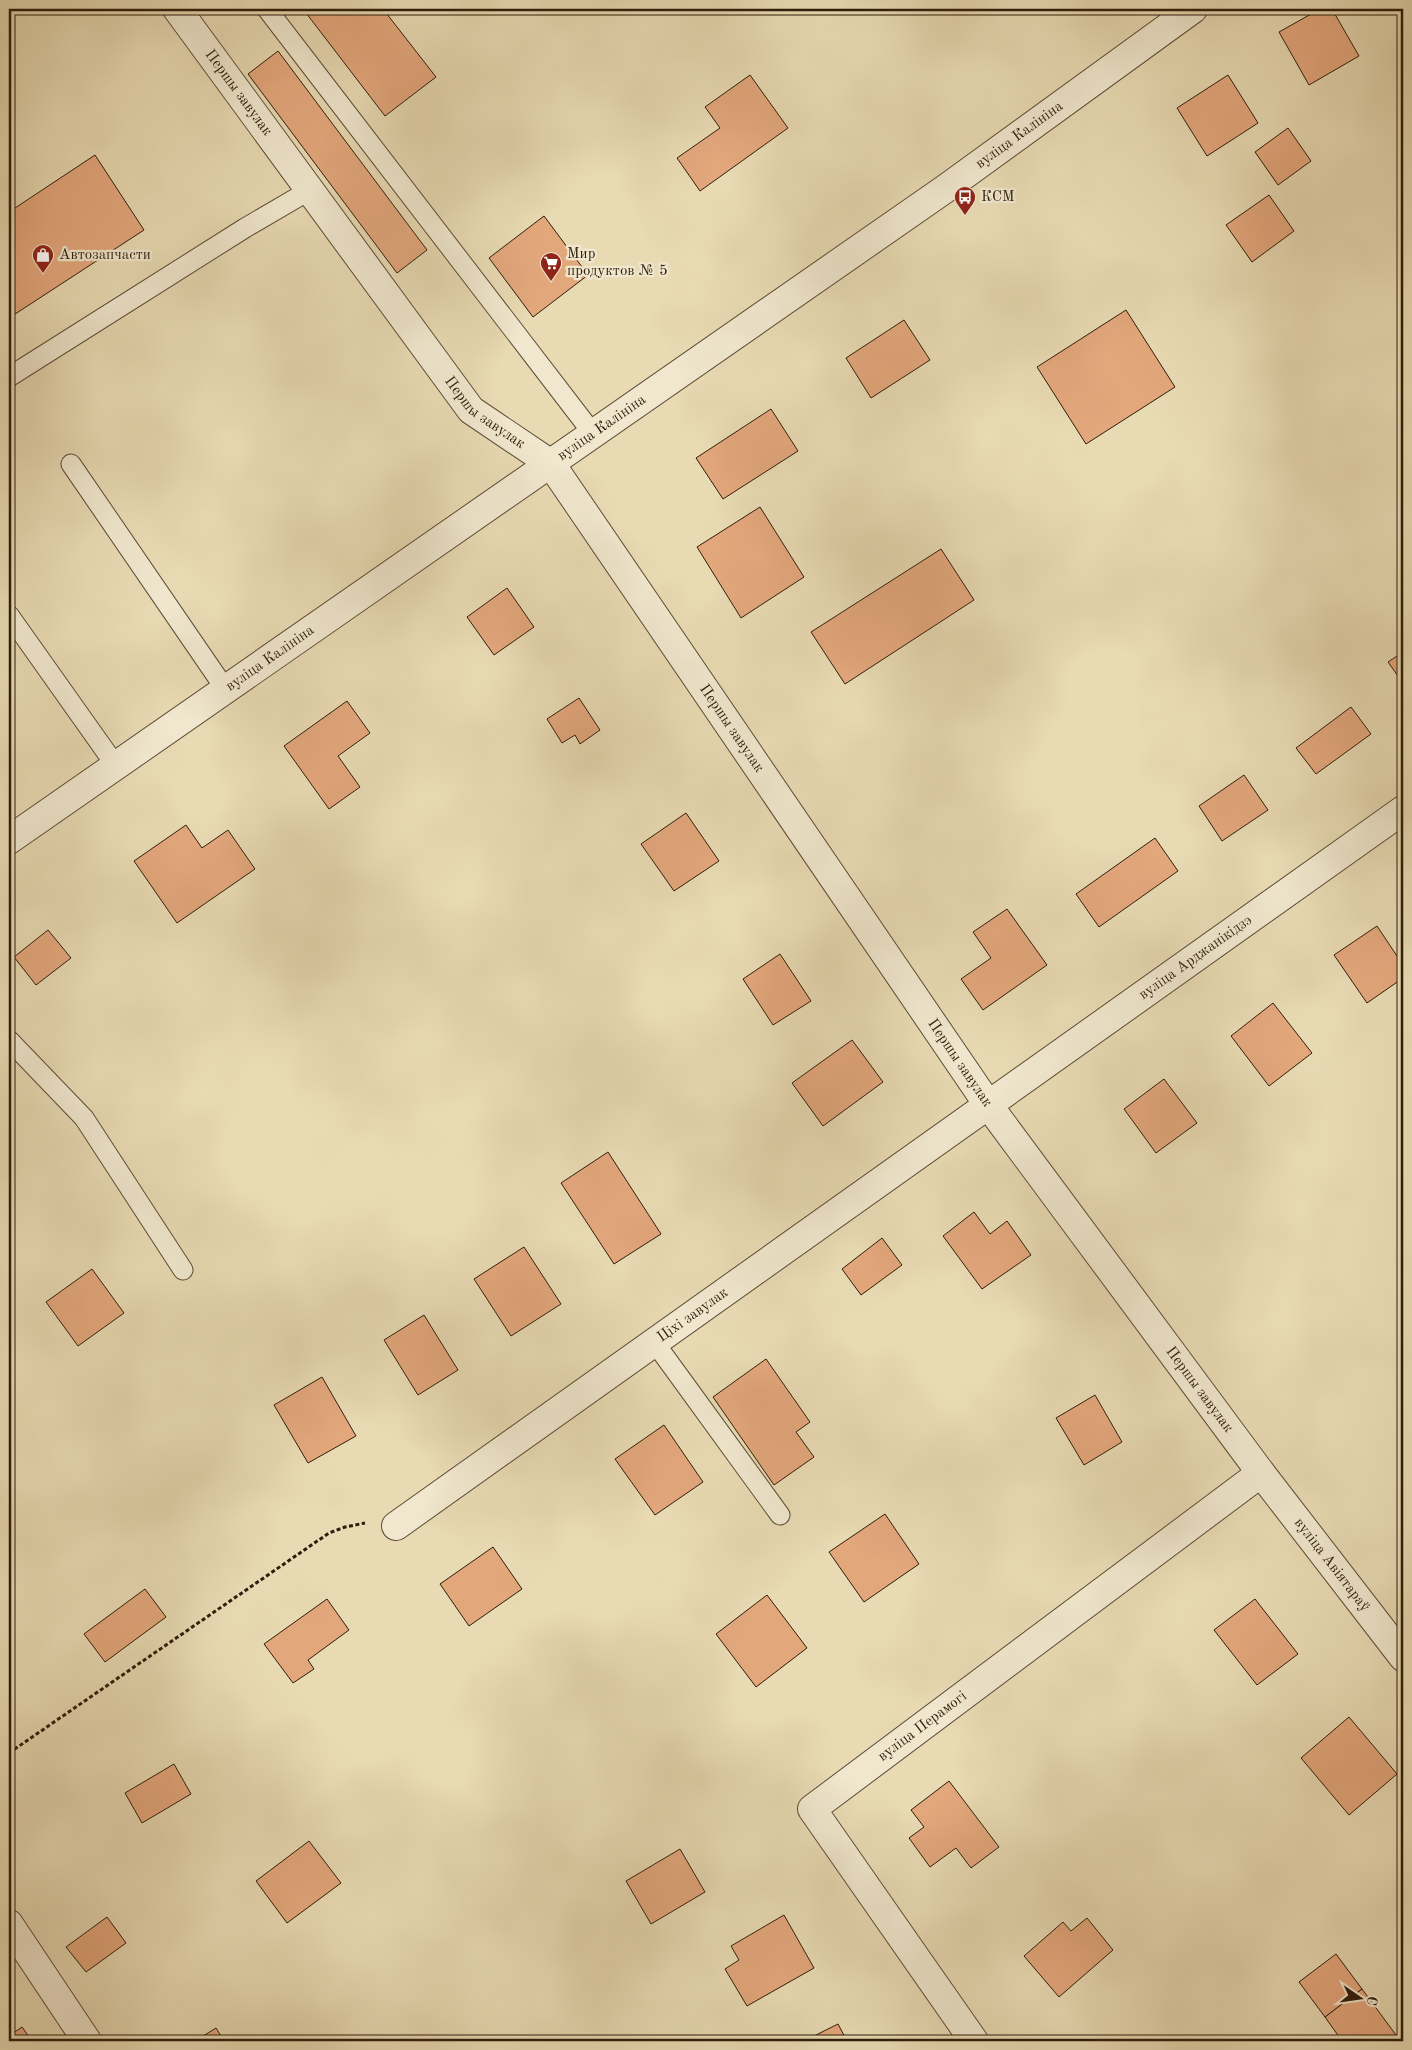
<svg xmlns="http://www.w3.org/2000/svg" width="1412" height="2050" font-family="'Old Standard TT',serif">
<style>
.building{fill:#e3a77c;stroke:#2f1d0b}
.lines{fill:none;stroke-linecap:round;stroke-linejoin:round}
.service-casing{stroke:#5d4c35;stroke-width:21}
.minor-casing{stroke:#5d4c35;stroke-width:30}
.tertiary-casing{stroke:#5d4c35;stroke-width:30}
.path{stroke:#2f1d0b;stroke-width:3;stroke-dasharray:4 2.5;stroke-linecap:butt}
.service{stroke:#f0e7ce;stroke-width:19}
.minor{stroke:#f0e7ce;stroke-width:28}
.tertiary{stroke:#f0e7ce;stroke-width:28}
.labels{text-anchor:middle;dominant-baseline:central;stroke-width:4.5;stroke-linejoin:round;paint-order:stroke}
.street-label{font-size:15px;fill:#2f1d0b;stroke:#f0e7ce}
.poi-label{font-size:15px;fill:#2f1d0b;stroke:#f0e7ce;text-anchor:start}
</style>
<rect width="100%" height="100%" fill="#e8dab3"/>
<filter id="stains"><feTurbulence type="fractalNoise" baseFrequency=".004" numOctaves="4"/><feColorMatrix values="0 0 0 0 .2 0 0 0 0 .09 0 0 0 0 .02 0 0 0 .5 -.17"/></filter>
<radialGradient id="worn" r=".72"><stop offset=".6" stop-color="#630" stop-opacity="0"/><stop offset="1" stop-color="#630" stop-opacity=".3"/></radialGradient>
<g class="building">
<polygon points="303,9 383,9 436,77 385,116"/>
<polygon points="1320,9 1332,9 1359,56 1309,85 1279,32"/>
<polygon points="278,51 427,250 397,273 248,74"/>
<polygon points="750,75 788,128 700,191 677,158 720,128 705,107"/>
<polygon points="1228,75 1258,123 1207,156 1177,108"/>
<polygon points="1288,128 1311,161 1278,185 1255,152"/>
<polygon points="95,155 144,230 9,318 9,212"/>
<polygon points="1269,195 1294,231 1252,262 1226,225"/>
<polygon points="544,216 588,275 533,317 489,258"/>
<polygon points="1126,310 1175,387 1086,444 1037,367"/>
<polygon points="904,320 930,360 871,398 846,358"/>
<polygon points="771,409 798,451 723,499 696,458"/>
<polygon points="760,507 804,577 741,618 697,547"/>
<polygon points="941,549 974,600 845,684 811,632"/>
<polygon points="507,588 534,627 494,655 467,617"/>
<polygon points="1403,652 1403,683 1388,662"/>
<polygon points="579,698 600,730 580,744 575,735 562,743 547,719"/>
<polygon points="347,701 370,733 338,756 360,787 329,809 284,746"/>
<polygon points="1351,707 1371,734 1316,774 1296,748"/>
<polygon points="1244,775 1268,810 1222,841 1199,806"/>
<polygon points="686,813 719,861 674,891 641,844"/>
<polygon points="186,825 202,848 228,830 255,869 177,923 134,861"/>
<polygon points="1155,838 1178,871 1099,927 1076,894"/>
<polygon points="1007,909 1047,965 983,1010 961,979 991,958 973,932"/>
<polygon points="1377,926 1403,965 1403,978 1367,1003 1334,955"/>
<polygon points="48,930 71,958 36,985 14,957"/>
<polygon points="780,954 811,1001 773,1025 743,979"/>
<polygon points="1273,1003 1312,1053 1269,1086 1231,1036"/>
<polygon points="852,1040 883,1082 823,1126 792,1083"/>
<polygon points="1164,1079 1197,1123 1156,1153 1124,1109"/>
<polygon points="608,1152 661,1234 614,1264 561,1183"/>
<polygon points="974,1212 990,1234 1007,1221 1031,1255 982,1289 943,1236"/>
<polygon points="882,1238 902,1265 861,1295 842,1269"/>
<polygon points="524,1247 561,1304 511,1336 474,1279"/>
<polygon points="92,1269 124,1313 78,1346 46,1302"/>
<polygon points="424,1315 458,1370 418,1395 384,1340"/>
<polygon points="766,1359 810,1422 796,1432 814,1457 774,1485 713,1397"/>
<polygon points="322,1377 356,1436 308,1463 274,1405"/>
<polygon points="1095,1395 1122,1442 1084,1465 1056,1418"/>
<polygon points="664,1425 703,1482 655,1515 615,1459"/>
<polygon points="885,1514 919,1564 864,1602 829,1552"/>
<polygon points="493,1547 522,1589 469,1626 440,1584"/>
<polygon points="145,1589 166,1617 105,1662 84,1634"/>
<polygon points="767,1595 807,1648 756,1687 716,1634"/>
<polygon points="327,1599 349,1630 308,1660 314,1669 293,1683 264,1644"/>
<polygon points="1255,1599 1298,1654 1257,1685 1214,1630"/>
<polygon points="1349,1717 1397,1774 1349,1815 1301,1758"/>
<polygon points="174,1764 191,1794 142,1823 125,1793"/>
<polygon points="949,1781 999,1847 971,1868 956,1848 930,1867 909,1838 924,1827 911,1810"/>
<polygon points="309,1841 341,1883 287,1923 256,1881"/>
<polygon points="680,1849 705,1892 651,1924 626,1881"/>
<polygon points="784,1915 814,1968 747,2006 725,1969 739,1960 731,1946"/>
<polygon points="107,1917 126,1943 86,1972 66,1947"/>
<polygon points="1087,1918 1113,1950 1059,1997 1024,1956 1063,1922 1071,1931"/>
<polygon points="1336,1954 1362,1989 1325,2017 1299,1982"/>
<polygon points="1362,1989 1396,2035 1388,2041 1342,2041 1325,2017"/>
<polygon points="838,2024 847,2041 804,2041"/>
<polygon points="22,2027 32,2041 9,2041 9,2036"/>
<polygon points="216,2028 224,2041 195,2041"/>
</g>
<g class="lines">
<g class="service-casing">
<g id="service">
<polyline points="267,9 594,435"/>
<polyline points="9,377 245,228 310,190"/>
<polyline points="71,464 226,690"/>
<polyline points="9,615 116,766"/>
<polyline points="9,1040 84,1118 183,1270"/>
<polyline points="655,1343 780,1515"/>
</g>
</g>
<g class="minor-casing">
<g id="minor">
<path id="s1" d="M177,9L471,410L551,464L989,1106L1261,1473L1403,1657"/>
<path id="s2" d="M396,1526L1403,810"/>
<polyline points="9,1924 87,2041"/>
<path id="s3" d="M974,2041L812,1809L1261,1473"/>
</g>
</g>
<g class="tertiary-casing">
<g id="tertiary">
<path id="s4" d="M9,840L945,189L1193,9"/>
</g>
</g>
<polyline class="path" points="9,1753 329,1533 345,1527 365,1523"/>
<use href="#service" class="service"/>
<use href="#minor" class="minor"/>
<use href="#tertiary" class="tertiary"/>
</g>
<defs>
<g id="bus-pin" transform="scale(1.125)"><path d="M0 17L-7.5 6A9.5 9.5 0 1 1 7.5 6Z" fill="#8f2418" stroke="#f0e7ce"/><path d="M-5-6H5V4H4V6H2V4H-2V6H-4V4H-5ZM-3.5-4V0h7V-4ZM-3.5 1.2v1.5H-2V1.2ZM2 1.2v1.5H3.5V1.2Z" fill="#fff"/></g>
<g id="shop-pin" transform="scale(1.125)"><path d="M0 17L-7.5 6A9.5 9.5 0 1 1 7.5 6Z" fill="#8f2418" stroke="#f0e7ce"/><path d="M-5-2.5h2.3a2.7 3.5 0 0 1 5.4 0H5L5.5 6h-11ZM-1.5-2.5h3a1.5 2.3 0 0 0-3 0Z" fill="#fff"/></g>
<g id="supermarket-pin" transform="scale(1.125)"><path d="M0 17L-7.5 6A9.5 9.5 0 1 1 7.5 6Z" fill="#8f2418" stroke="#f0e7ce"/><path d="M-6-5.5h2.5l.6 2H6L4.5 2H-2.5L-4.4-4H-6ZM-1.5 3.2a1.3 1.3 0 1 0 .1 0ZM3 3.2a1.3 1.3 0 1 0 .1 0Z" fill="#fff"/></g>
</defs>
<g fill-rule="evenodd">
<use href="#bus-pin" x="965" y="197"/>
<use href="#shop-pin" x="43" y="255"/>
<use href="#supermarket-pin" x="551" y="263"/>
</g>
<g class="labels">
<g class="street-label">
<text stroke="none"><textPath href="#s1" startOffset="104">Першы завулак</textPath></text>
<text stroke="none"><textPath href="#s4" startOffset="1232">вуліца Калініна</textPath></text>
<text stroke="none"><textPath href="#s1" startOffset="509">Першы завулак</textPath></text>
<text stroke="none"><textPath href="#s4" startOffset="722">вуліца Калініна</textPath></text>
<text stroke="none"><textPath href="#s4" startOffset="318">вуліца Калініна</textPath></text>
<text stroke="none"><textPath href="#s1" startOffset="914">Першы завулак</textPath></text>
<text stroke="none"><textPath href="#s2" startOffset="981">вуліца Арджанікідзэ</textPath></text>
<text stroke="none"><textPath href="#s1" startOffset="1319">Першы завулак</textPath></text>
<text stroke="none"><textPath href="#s2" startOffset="364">Ціхі завулак</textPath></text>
<text stroke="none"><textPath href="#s1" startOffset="1724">Першы завулак</textPath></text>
<text stroke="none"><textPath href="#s1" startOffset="1944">вуліца Авіятараў</textPath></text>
<text stroke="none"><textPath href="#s3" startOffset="421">вуліца Перамогі</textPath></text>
</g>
<g class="poi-label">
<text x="981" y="197">КСМ</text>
<text x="567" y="254">Мир<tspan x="567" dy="17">продуктов № 5</tspan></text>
<text x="59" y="255">Автозапчасти</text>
</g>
</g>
<rect width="1412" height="2050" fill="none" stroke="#e8dab3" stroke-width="30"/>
<rect x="10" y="10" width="1392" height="2030" fill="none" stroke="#2f1d0b" stroke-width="2.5"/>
<rect x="15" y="15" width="1382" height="2020" fill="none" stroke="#2f1d0b"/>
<g transform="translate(1360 1998) rotate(103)" stroke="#f0e7ce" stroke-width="4" paint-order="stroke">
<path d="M0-4L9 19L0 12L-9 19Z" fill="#2f1d0b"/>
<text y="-8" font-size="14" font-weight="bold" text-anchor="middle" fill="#2f1d0b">С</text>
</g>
<rect width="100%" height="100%" filter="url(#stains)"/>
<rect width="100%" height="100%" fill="url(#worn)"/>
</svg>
